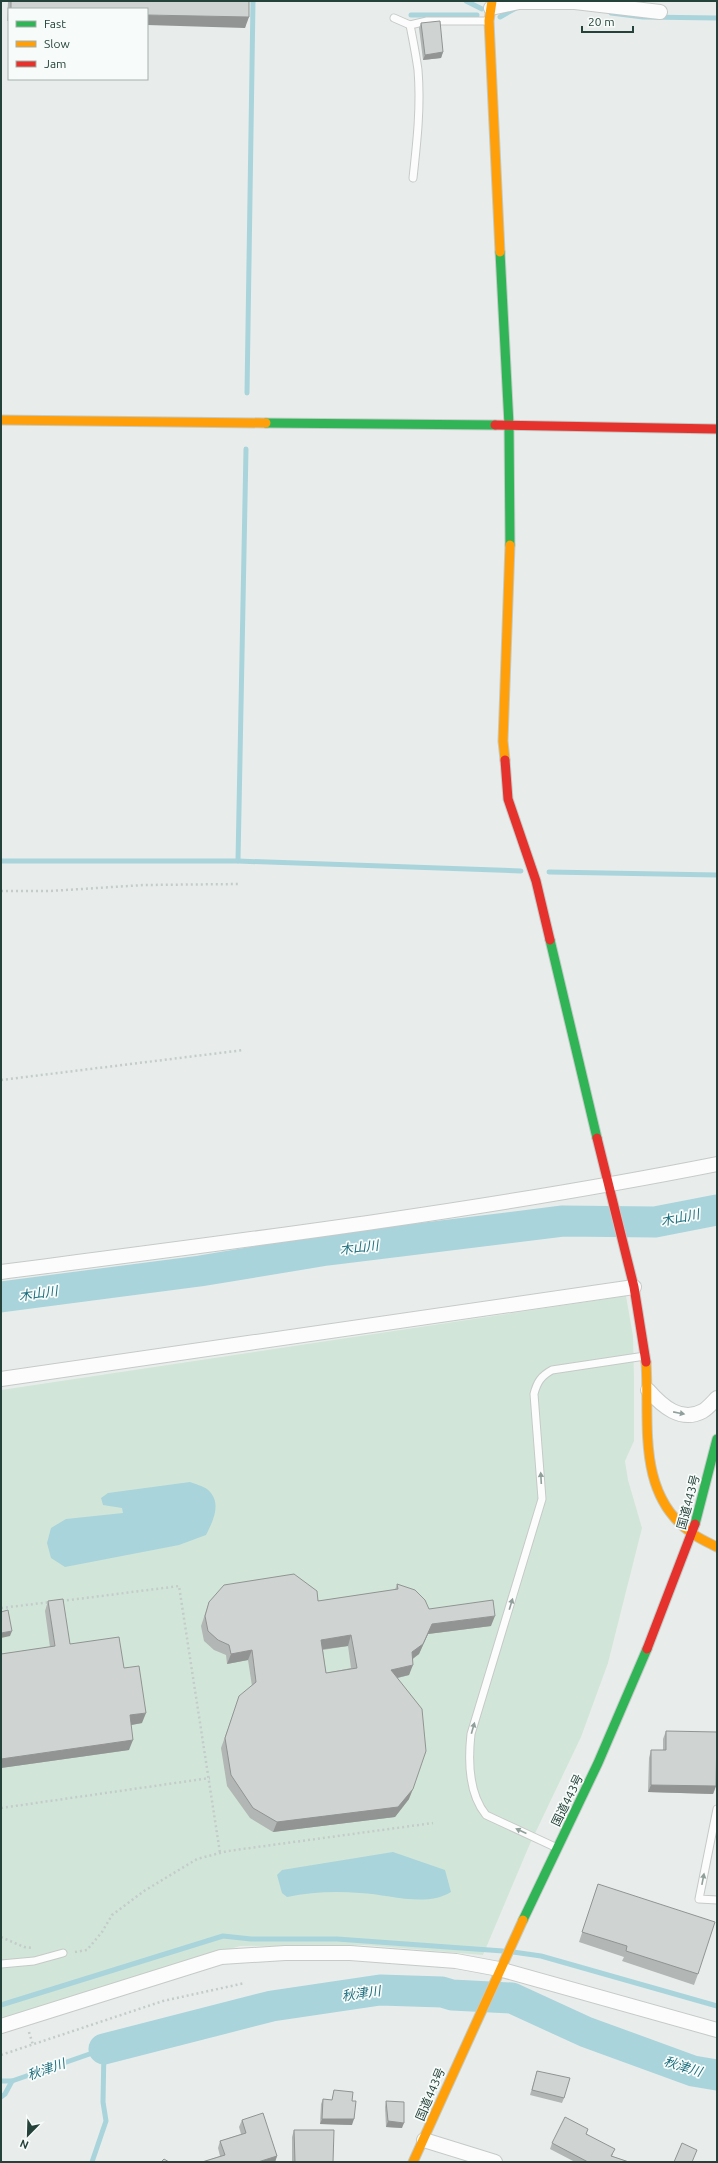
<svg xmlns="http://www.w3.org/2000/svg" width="718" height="2163" font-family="Ubuntu,'Noto Sans JP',sans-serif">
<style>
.green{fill:#d1e6d8}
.water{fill:#a9d4db}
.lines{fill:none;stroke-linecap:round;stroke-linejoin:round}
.stream{stroke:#a9d4db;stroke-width:5}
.river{stroke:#a9d4db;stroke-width:31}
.lane-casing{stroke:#c5cac8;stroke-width:9}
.street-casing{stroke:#c5cac8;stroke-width:16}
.fast-casing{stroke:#c3cbc8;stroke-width:11}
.slow-casing{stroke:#c3cbc8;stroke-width:11}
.jam-casing{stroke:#c3cbc8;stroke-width:11}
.path{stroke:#c3ccca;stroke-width:2.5;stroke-dasharray:2 3;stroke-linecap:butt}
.lane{stroke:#fcfcfc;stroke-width:7}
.street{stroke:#fcfcfc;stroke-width:14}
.fast{stroke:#30b455;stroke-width:9}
.slow{stroke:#ff9f0a;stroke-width:9}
.jam{stroke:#e5322d;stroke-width:9}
.wall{fill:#b2b6b5;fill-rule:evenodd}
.shaded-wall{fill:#919493}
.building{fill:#cfd4d2;stroke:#919493;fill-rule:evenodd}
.oneway{fill:#909f9b}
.labels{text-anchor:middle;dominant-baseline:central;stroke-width:3.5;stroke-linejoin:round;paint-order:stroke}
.street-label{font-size:12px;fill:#24423a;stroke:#f7fbf9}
.water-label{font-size:13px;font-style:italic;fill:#1c6f80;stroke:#f7fbf9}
</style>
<rect width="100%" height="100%" fill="#e8edeb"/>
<polygon class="green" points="626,1296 633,1336 634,1379 634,1441 625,1461 628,1480 642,1528 608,1663 581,1737 529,1846 483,1955 364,1945 240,1946 1,2022 1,1390"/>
<g class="water">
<path d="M190,1482C195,1484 203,1486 207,1489C223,1502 213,1521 206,1535L179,1545L65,1567L51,1558L47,1543L51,1528L66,1519L123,1513L122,1508L103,1505L101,1498L108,1493Z"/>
<path d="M393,1852L445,1870L451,1892C425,1908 389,1894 360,1893C335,1891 311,1892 287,1897L282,1893L277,1875L282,1870Z"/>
</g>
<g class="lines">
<g class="stream">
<polyline points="466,1 482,9"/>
<polyline points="611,13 643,17 717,18"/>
<polyline points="411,15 477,15"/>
<polyline points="500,17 516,8"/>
<polyline points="247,393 253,1"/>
<polyline points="1,861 238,861 521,871"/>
<polyline points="238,861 246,449"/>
<polyline points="549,872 717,875"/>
<polyline points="513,1952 541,1956 717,2006"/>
<polyline points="1,2005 223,1936 251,1939 337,1939 503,1951"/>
<polyline points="1,2081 12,2081 104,2049 103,2102 106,2121 92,2162"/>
<polyline points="1,2097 5,2094 12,2081"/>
</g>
<g class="river">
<polyline points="1,1297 200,1271 327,1250 563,1221 655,1222 717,1210"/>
<polyline points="104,2049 272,2006 380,1990 442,1992 452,1995 512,1998 586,2032 693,2071 717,2075"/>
</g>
<g class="lane-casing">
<g id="lane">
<polyline points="394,18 410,25 427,21 488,21"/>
<path d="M410,25C413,40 416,55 418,70C421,106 417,142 413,178"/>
<polyline points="717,1809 699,1899 717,1900"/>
<path d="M555,1847L486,1815C468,1793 468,1761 471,1734L542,1499L534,1394C537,1382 541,1376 552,1370L645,1356"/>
<polyline points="1,1964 34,1961 63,1953"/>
</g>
</g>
<g class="street-casing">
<g id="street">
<polyline points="491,8 519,2 575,2 660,12"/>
<path d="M1,1272C240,1241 480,1211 717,1164"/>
<polyline points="1,1379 634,1287"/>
<path d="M648,1390C662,1406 681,1423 703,1411C708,1408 713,1402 717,1398"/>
<polyline points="1,2026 221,1957 285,1953 350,1953 456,1961 499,1969 717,2030"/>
<polyline points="424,2140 495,2162"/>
</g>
</g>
<g class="fast-casing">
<g id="fast">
<polyline points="500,252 509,425 510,545"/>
<polyline points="266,423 495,425"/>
<polyline points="550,940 597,1138"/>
<polyline points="695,1524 717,1439"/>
<polyline points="523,1920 598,1763 647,1649"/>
</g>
</g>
<g class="slow-casing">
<g id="slow">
<polyline points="492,1 489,21 500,252"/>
<polyline points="1,420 266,423"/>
<polyline points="505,760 503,741 510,545"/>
<path d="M646,1362C650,1421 635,1495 693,1534C700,1539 709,1543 717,1547"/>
<polyline points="413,2162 523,1920"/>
</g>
</g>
<g class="jam-casing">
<g id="jam">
<polyline points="495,425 717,429"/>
<polyline points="505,760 508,799 536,881 550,940"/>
<polyline points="597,1138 634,1287 646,1362"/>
<polyline points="647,1649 695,1524"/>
</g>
</g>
<g class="path">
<polyline points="1,891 50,891 144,885 240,884"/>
<polyline points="1,1080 244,1050"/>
<polyline points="62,1601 179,1586 220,1853"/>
<polyline points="1,1608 51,1602"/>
<polyline points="1,1808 210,1778"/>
<polyline points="1,1937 24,1947 32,1948"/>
<polyline points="75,1952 87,1950 102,1932 112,1915 144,1891 197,1859 228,1851 433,1823"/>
<polyline points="29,2032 33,2045"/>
<polyline points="1,2055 163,2001 245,1983"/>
</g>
<use href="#lane" class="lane"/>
<use href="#street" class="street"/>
<use href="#fast" class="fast"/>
<use href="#slow" class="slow"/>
<use href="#jam" class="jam"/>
</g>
<g class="wall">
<polygon points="8,1 249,1 245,28 147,9 9,9 9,21 7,21"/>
<polygon points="421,23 443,52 441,58 423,60 419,28"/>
<path d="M397,1584L429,1609L491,1626L428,1634L419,1654L413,1659L409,1675L398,1678L409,1799L395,1817L273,1832L250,1818L227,1786L221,1748L236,1706L252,1686L248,1660L227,1664L226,1655L214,1650L204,1641L201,1626L209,1602L318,1601L395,1590ZM348,1646L351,1668L326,1673L323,1650Z"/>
<polygon points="48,1601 70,1644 124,1668 142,1723 131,1725 129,1750 1,1768 1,1654 50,1647 45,1611"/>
<polygon points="666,1731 716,1786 713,1794 648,1792 649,1758 651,1750 663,1750 663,1739"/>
<polygon points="598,1884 698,1974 694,1985 622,1961 624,1957 579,1942"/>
<polygon points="537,2071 564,2098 562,2103 530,2095"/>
<polygon points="334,2090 352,2101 352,2125 320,2124 321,2104 323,2099 332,2100"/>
<polygon points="386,2101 402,2128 386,2127 385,2107"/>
<polygon points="242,2120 277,2156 275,2162 202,2162 220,2156 218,2148 220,2141 241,2134 239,2127"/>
<polygon points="294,2130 333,2162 292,2162 292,2137"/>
<polygon points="587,2134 613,2154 612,2156 629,2162 575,2162 550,2149 552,2143"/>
</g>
<g class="shaded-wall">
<polygon points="147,15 249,17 245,28 147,25"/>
<polygon points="443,52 441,58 423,60 425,55"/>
<polygon points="495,1616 491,1626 428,1634 419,1654 408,1662 412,1652 432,1624"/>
<polygon points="12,1631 10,1636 1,1638 1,1633"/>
<polygon points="351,1635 348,1646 317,1650 321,1640"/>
<polygon points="252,1650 248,1660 227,1664 231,1654"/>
<polygon points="413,1665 409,1675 388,1680 391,1670"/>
<polygon points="146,1713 142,1723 126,1726 130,1715"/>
<polygon points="133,1740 129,1750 1,1768 1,1759"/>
<polygon points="651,1785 716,1786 713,1794 648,1792"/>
<polygon points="413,1789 409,1799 395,1817 273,1832 277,1822"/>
<polygon points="322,2119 354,2119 352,2125 320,2124"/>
<polygon points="388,2121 404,2123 402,2128 386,2127"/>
<polygon points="277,2156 275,2162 258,2162"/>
</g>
<g class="building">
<polygon points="11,1 249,1 249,17 147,15 147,9 11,9"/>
<polygon points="440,21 443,52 425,55 421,23"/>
<path d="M294,1574L317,1591L318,1601L398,1589L397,1584L415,1590L425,1600L429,1609L493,1600L495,1616L432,1624L423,1644L412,1652L413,1665L391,1670L422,1709L426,1751L413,1789L398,1807L277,1822L253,1808L231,1775L225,1738L239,1696L256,1682L252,1650L231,1654L229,1645L218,1640L208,1631L205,1616L209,1602L224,1585ZM351,1635L357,1668L326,1673L321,1640Z"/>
<polygon points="63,1599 70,1644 119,1637 124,1668 139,1666 146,1713 130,1715 133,1740 1,1759 1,1654 55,1646 48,1601"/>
<polygon points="8,1610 12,1631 1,1633 1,1612"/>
<polygon points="666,1731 717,1732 716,1786 651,1785 651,1750 666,1750"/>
<polygon points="598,1884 715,1922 698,1974 626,1951 627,1946 582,1932"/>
<polygon points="537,2071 570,2078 564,2098 532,2090"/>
<polygon points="334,2090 353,2092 352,2101 356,2101 354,2119 322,2119 323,2099 332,2100"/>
<polygon points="386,2101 404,2102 404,2123 388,2121"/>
<polygon points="263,2113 277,2156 258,2162 202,2162 225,2155 220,2141 246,2133 242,2120"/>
<polygon points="565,2117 588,2129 586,2134 615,2149 611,2156 629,2162 588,2162 552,2143"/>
<polygon points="294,2130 334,2130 333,2162 295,2162"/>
<polygon points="682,2143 697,2150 692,2162 674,2162"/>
<polygon points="164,2159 169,2162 161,2162"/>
</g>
<defs><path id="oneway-solid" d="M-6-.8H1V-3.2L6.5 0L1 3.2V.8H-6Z"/></defs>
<g class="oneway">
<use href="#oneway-solid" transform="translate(679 1413) rotate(11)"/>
<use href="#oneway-solid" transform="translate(541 1478) rotate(-93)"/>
<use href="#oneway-solid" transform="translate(511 1604) rotate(-73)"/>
<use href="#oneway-solid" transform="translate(473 1728) rotate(-74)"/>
<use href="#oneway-solid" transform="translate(521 1831) rotate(-155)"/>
<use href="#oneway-solid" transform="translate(703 1879) rotate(-79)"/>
</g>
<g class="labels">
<g class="street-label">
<text transform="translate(688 1502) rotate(-75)">国道443号</text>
<text transform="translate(567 1800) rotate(-64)">国道443号</text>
<text transform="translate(430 2094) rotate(-67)">国道443号</text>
</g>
<g class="water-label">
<text transform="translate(680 1217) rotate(-11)">木山川</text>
<text transform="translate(359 1247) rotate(-7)">木山川</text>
<text transform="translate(38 1293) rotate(-8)">木山川</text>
<text transform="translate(361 1993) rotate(-8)">秋津川</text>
<text transform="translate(683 2066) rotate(17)">秋津川</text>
<text transform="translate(46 2069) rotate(-19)">秋津川</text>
</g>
</g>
<rect width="718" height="2163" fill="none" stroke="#24423a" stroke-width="4"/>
<rect x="8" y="8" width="140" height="72" fill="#f7fbf9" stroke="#a3b1ad"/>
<rect x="16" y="21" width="20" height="6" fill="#30b455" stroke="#a3b1ad"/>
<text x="44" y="28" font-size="12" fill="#24423a">Fast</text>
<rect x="16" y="41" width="20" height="6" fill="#ff9f0a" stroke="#a3b1ad"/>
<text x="44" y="48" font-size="12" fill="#24423a">Slow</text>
<rect x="16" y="61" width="20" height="6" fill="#e5322d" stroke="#a3b1ad"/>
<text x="44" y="68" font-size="12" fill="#24423a">Jam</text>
<g transform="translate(28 2135) rotate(203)" stroke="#f7fbf9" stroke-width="3" paint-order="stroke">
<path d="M0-3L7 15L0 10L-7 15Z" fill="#24423a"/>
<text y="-6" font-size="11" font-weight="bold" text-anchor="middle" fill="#24423a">N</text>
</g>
<path d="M582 26v6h51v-6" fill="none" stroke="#24423a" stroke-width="2"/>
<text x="588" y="26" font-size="12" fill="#24423a" stroke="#f7fbf9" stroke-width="3" paint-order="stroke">20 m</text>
</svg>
